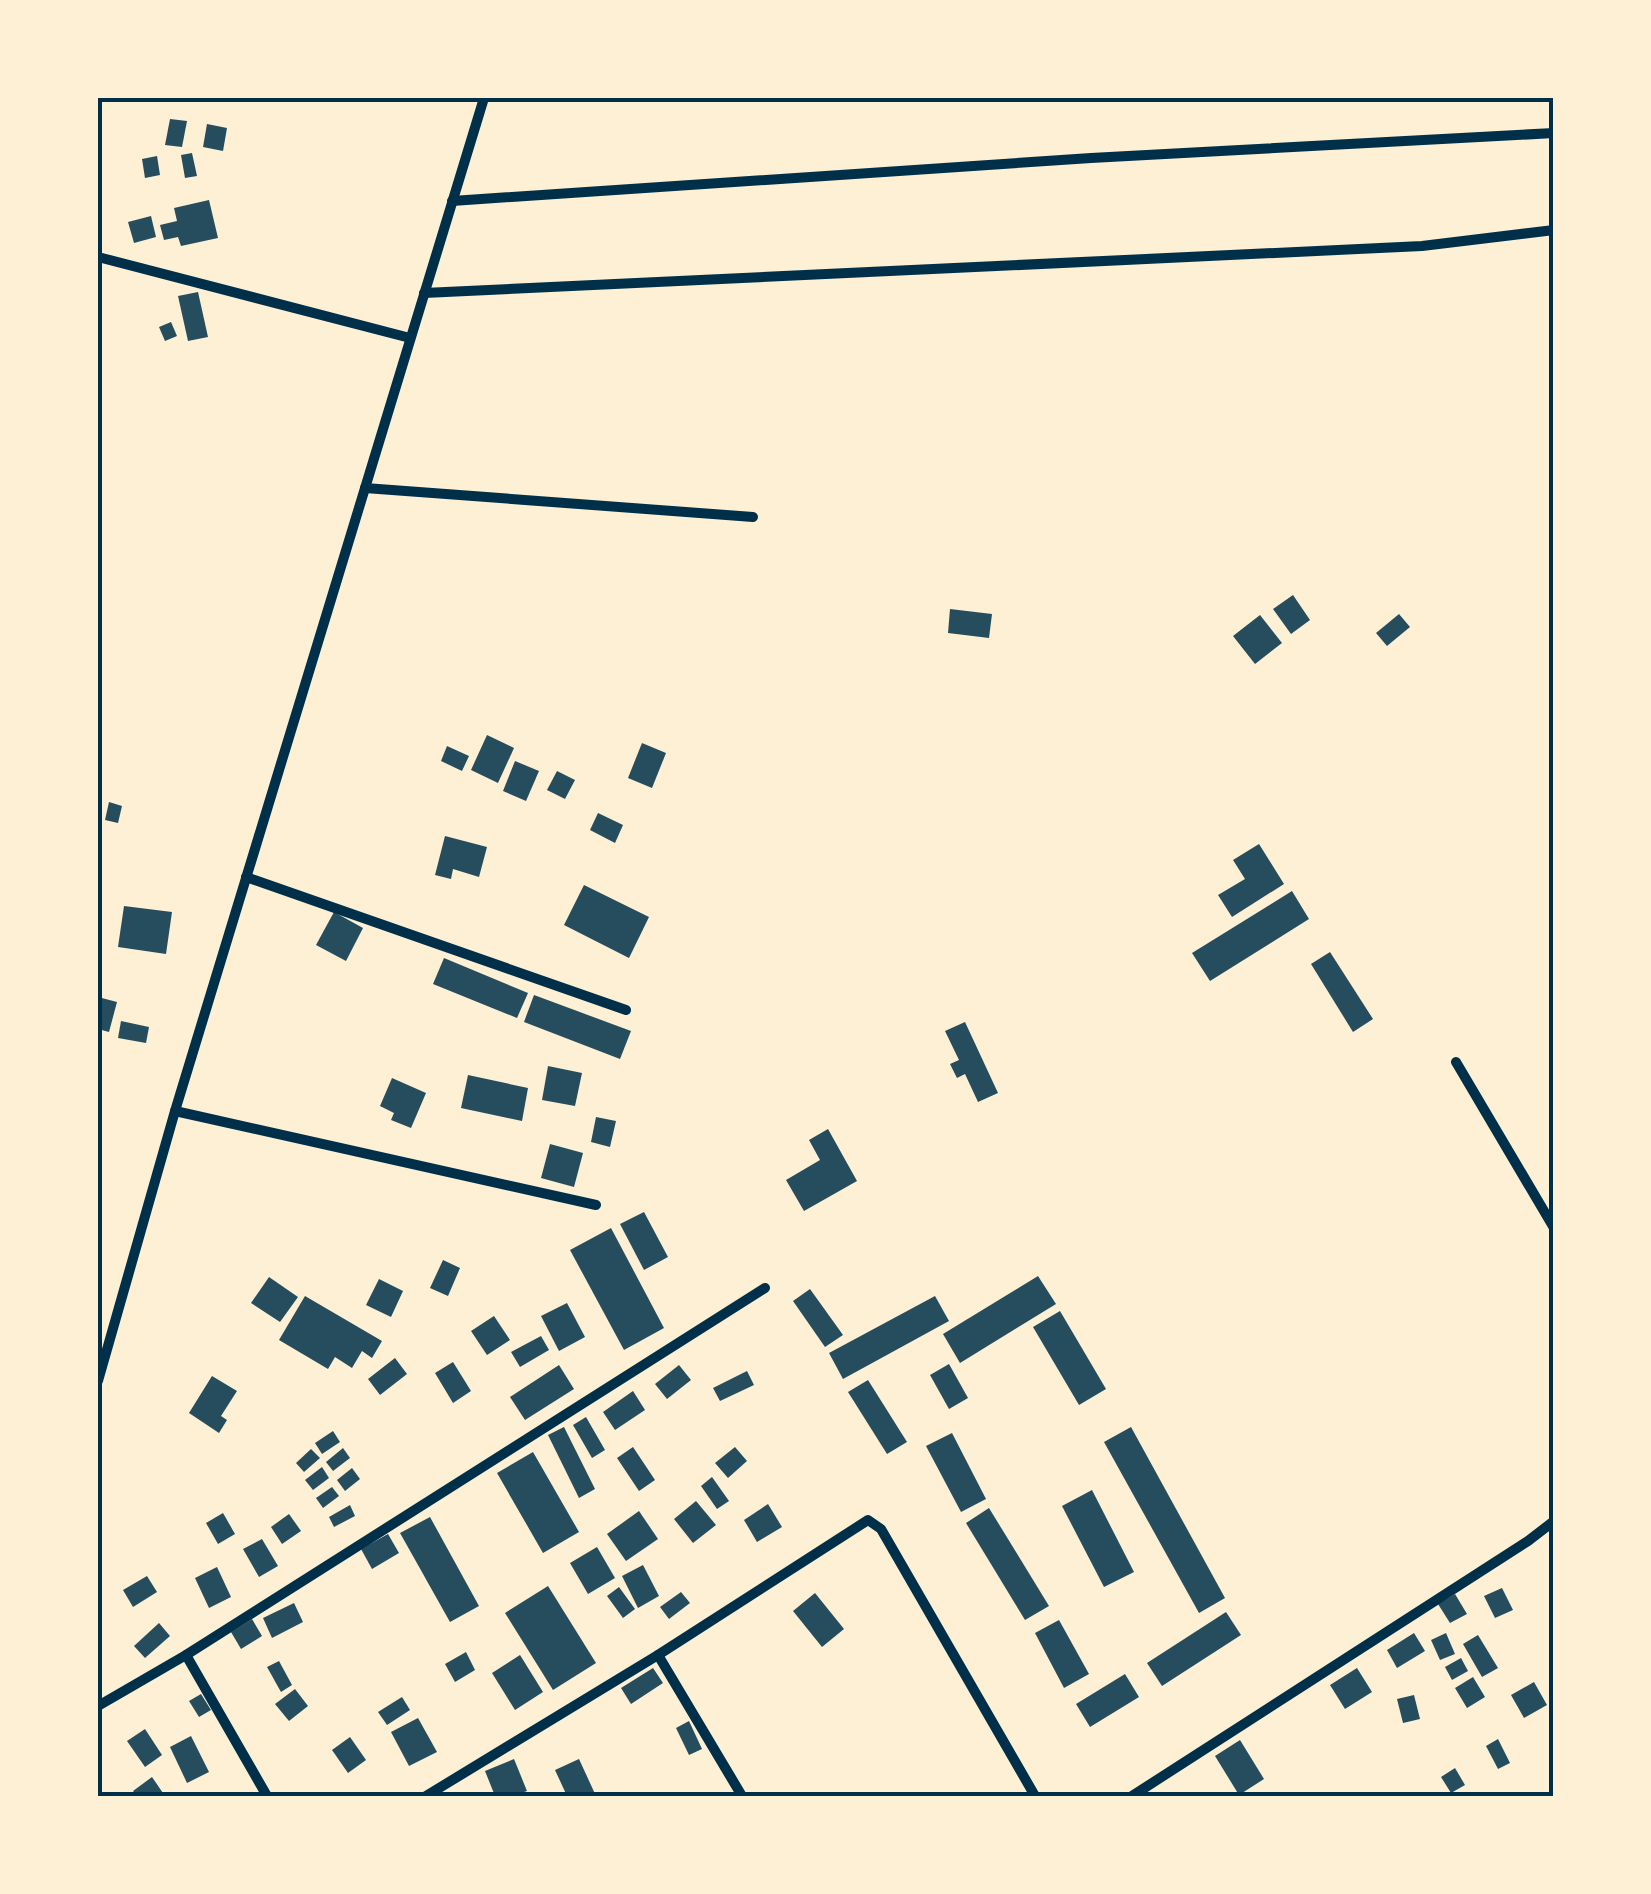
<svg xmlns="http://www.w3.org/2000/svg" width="1651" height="1894" font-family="'Varela Round',sans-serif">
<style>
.building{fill:#264d5e}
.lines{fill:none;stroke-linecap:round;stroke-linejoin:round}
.minor{stroke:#003049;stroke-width:10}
.neatline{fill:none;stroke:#003049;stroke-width:4}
</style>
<rect width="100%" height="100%" fill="#fdf0d5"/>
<g class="building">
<polygon points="170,119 187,121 182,147 165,145"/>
<polygon points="207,124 227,128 223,151 203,147"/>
<polygon points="192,153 197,176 185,178 181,155"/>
<polygon points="157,156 160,175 145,178 142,159"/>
<polygon points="209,200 218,238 181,246 178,237 164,240 160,225 177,221 174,208"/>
<polygon points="151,216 156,237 134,243 128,222"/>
<polygon points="198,292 208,337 188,341 178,296"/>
<polygon points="171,322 177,336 165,341 159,327"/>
<polygon points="1293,595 1310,620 1291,634 1273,609"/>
<polygon points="950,609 992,614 989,638 948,633"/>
<polygon points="1399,614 1410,627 1387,646 1376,633"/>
<polygon points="1260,615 1282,643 1255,664 1233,636"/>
<polygon points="487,735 514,748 498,783 471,770"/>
<polygon points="642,743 666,753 652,788 628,778"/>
<polygon points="447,746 469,756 462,771 441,761"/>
<polygon points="515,761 539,771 526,801 503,791"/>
<polygon points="557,771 575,780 565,799 547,790"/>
<polygon points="109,802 122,806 118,823 105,820"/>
<polygon points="598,813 623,825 615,843 590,830"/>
<polygon points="445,836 487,847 479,877 453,869 451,879 435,875"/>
<polygon points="1259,844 1284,884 1232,917 1218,895 1245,879 1233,860"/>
<polygon points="584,885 649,917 629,958 564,925"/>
<polygon points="1292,891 1309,919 1210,981 1192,953"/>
<polygon points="124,906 172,912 166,954 118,947"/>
<polygon points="334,912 363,928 346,961 316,945"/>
<polygon points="1330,952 1373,1019 1353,1032 1311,964"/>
<polygon points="444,958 528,993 517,1018 433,984"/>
<polygon points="534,995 631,1031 620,1059 524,1022"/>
<polygon points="98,997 117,1002 109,1032 98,1029"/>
<polygon points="121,1021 149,1027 146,1043 118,1038"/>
<polygon points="965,1022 998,1093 978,1102 965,1074 957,1078 950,1064 959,1060 945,1031"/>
<polygon points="548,1066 582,1073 575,1106 542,1100"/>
<polygon points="468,1075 528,1088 522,1121 461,1108"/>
<polygon points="392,1078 426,1093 411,1128 391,1120 394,1113 380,1106"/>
<polygon points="596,1117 616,1121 610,1147 591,1142"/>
<polygon points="828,1129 857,1181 804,1211 786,1180 820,1160 809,1140"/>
<polygon points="550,1144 583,1153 574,1187 541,1178"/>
<polygon points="644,1212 668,1257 644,1270 620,1224"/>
<polygon points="611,1228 664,1328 624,1350 570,1250"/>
<polygon points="443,1260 460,1268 448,1296 430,1288"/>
<polygon points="1038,1276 1056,1304 960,1363 943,1334"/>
<polygon points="269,1277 298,1297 280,1322 251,1303"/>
<polygon points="379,1279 403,1291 391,1317 366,1305"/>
<polygon points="810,1289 843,1335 825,1347 793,1301"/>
<polygon points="305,1296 382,1341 372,1358 362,1351 352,1368 335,1357 328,1369 279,1340"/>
<polygon points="935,1296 949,1321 843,1379 829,1353"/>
<polygon points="567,1303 585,1337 559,1351 541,1316"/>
<polygon points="1060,1311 1106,1389 1079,1405 1033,1327"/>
<polygon points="494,1316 510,1340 487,1355 471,1331"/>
<polygon points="541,1336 549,1350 520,1367 511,1352"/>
<polygon points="395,1358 407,1374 380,1395 368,1379"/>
<polygon points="453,1362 471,1391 453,1403 435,1373"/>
<polygon points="949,1364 968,1398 949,1409 930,1375"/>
<polygon points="559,1365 574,1389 525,1420 510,1397"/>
<polygon points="679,1365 691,1380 667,1399 655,1384"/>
<polygon points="747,1371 754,1385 720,1401 713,1388"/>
<polygon points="212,1376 237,1391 221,1416 227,1420 219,1433 189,1413"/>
<polygon points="868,1380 907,1442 887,1454 848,1392"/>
<polygon points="633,1391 645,1410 615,1430 603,1412"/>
<polygon points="586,1417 605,1450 592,1458 573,1425"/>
<polygon points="564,1427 595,1489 579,1498 548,1435"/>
<polygon points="1131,1427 1225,1598 1199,1613 1104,1442"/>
<polygon points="333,1431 340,1442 322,1454 315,1443"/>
<polygon points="952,1433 986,1499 961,1512 926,1446"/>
<polygon points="633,1447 655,1480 639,1491 617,1458"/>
<polygon points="735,1447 747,1461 728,1478 715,1463"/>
<polygon points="343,1448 350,1458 333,1471 326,1462"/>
<polygon points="311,1449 320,1458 304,1472 296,1463"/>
<polygon points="533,1452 579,1532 543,1553 497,1473"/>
<polygon points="322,1467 329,1478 313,1490 305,1480"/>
<polygon points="352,1468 360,1479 345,1491 337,1480"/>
<polygon points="712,1477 729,1501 717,1509 701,1486"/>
<polygon points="332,1487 339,1496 323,1508 316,1498"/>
<polygon points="1092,1490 1134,1572 1104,1587 1062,1506"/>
<polygon points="696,1501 716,1525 693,1543 674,1519"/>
<polygon points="768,1504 782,1527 757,1542 744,1520"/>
<polygon points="350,1505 355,1516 334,1527 329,1517"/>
<polygon points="989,1508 1049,1606 1025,1620 966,1523"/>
<polygon points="639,1511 658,1539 626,1561 607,1534"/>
<polygon points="223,1513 235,1534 218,1544 206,1523"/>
<polygon points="289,1514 301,1531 282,1544 271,1527"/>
<polygon points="430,1517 479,1606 450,1622 400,1533"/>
<polygon points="388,1534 399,1553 372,1569 361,1549"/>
<polygon points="262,1539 278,1566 259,1577 243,1549"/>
<polygon points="597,1547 615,1578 588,1594 570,1563"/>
<polygon points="643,1565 659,1596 638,1608 622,1576"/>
<polygon points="217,1567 231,1597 209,1608 195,1578"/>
<polygon points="147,1576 157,1592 133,1607 123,1590"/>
<polygon points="548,1586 596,1663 553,1690 505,1613"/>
<polygon points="619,1587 635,1609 623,1618 607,1596"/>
<polygon points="1502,1588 1513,1610 1495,1618 1484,1596"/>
<polygon points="681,1592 690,1603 669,1619 660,1607"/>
<polygon points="815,1593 844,1629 822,1647 793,1611"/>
<polygon points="1455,1594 1467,1614 1450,1623 1438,1604"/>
<polygon points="294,1603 303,1622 272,1638 263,1618"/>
<polygon points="1226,1612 1241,1635 1162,1686 1147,1663"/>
<polygon points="252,1619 262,1636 241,1649 231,1632"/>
<polygon points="1059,1620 1089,1674 1064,1688 1035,1633"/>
<polygon points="159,1623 170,1636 145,1658 134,1646"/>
<polygon points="1414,1633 1425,1651 1397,1668 1387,1650"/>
<polygon points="1446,1633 1455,1654 1440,1660 1431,1640"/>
<polygon points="1478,1635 1498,1668 1482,1677 1463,1644"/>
<polygon points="466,1652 475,1670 455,1682 445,1664"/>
<polygon points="520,1655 543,1692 515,1710 492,1673"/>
<polygon points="1461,1658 1468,1671 1452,1680 1445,1667"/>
<polygon points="279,1661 292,1685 281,1692 267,1667"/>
<polygon points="653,1668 663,1683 631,1704 621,1688"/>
<polygon points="1357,1668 1372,1692 1345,1709 1330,1685"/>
<polygon points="1125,1674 1139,1697 1090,1727 1076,1704"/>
<polygon points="1473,1677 1485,1697 1467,1708 1455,1688"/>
<polygon points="1534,1682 1547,1705 1524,1718 1511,1695"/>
<polygon points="295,1689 308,1706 289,1721 275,1704"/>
<polygon points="201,1694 211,1710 199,1717 189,1701"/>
<polygon points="1414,1695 1420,1719 1403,1723 1397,1699"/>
<polygon points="402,1697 410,1710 387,1725 378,1712"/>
<polygon points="418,1718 437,1752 409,1766 391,1732"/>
<polygon points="689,1721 702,1749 689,1755 676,1728"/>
<polygon points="145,1729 162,1755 145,1767 127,1741"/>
<polygon points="191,1736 209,1772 187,1783 170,1747"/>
<polygon points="350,1737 366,1760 348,1773 332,1750"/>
<polygon points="1498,1739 1510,1763 1498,1769 1486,1746"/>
<polygon points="1240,1740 1264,1779 1239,1795 1215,1756"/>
<polygon points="514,1759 527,1791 512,1796 495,1796 485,1771"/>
<polygon points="579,1759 596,1796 567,1796 555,1770"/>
<polygon points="1455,1768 1465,1785 1451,1793 1441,1777"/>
<polygon points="152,1777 165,1796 137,1796 133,1791"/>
</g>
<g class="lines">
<g class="minor">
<polyline points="452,201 1091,158 1554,133"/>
<polyline points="98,257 410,338"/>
<polyline points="424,293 1422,246 1554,230"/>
<polyline points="365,488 753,517"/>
<polyline points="246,877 626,1010"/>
<polyline points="1456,1062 1554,1228"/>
<polyline points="175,1111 596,1205"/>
<polyline points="98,1381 175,1111 484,98"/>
<polyline points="186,1655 267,1796"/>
<polyline points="658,1655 742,1796"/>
<polyline points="98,1706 186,1655 765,1288"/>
<polyline points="426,1796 658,1655 868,1520 881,1529 1035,1796"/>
<polyline points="1132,1796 1528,1541 1554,1521"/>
</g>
</g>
<rect width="1651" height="1894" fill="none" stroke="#fdf0d5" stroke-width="200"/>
<rect x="100" y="100" width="1451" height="1694" class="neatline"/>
</svg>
